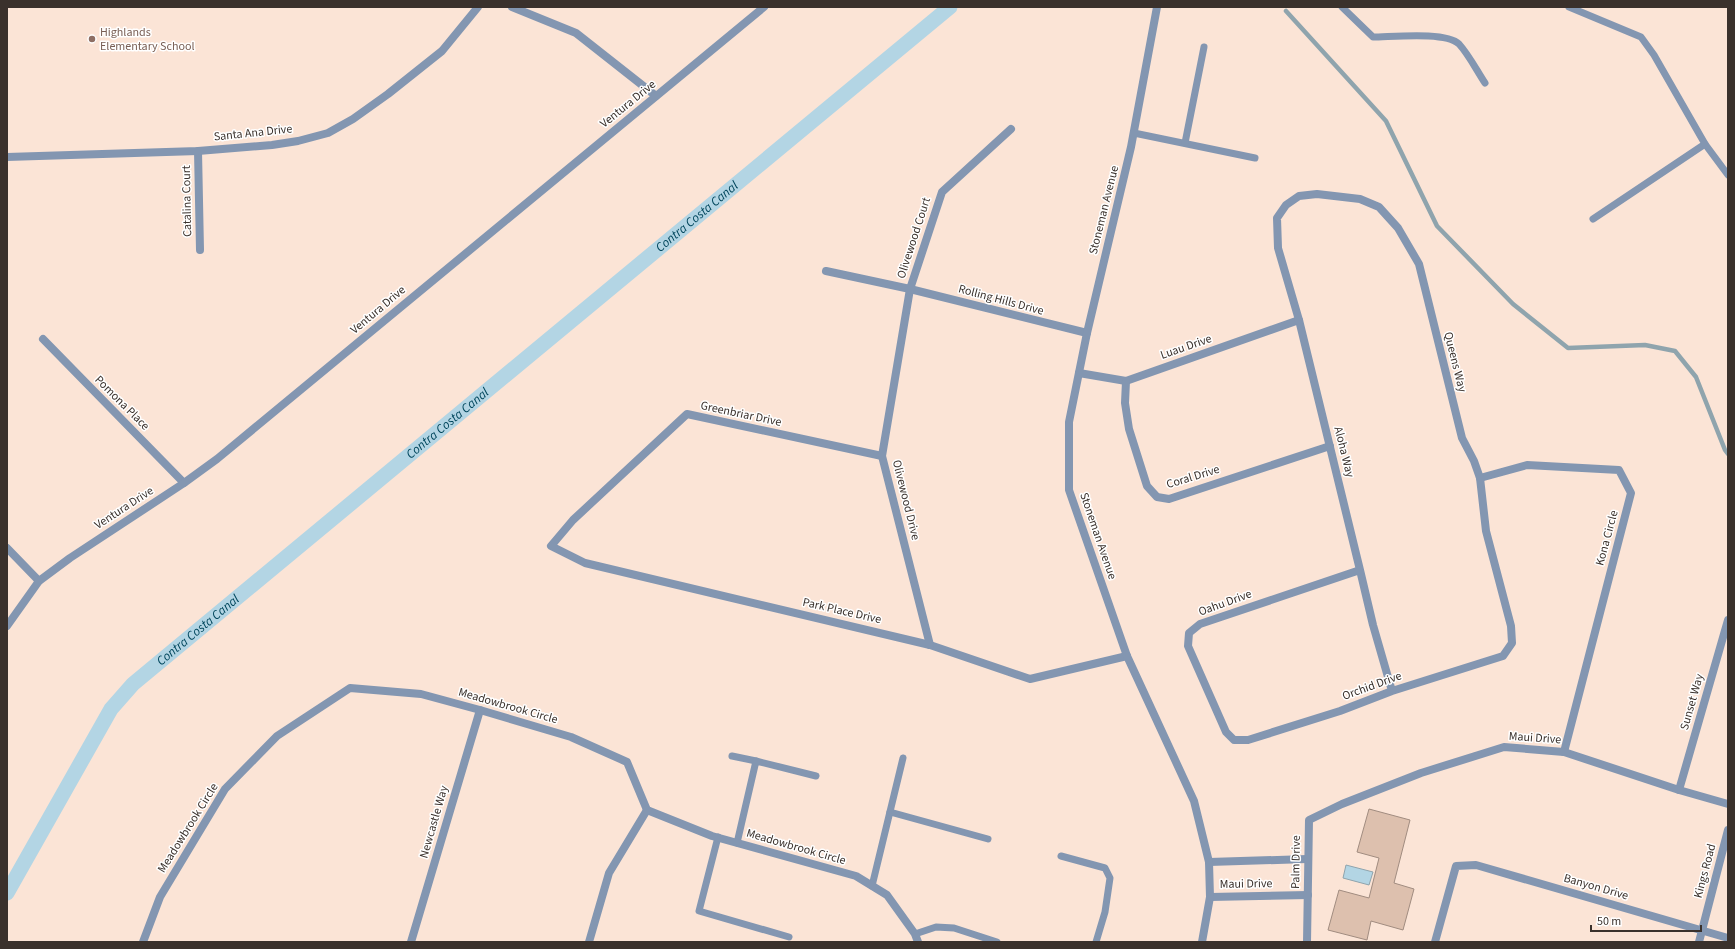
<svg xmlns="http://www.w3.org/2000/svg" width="1735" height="949" font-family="'Source Sans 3',sans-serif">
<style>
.water{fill:#b3d5e4;stroke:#8fa4ad}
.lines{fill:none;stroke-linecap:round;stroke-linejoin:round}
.stream{stroke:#8fa4ad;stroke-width:4.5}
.canal{stroke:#b3d5e4;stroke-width:15}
.building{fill:#ddc0ae;stroke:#a18c80}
.service{stroke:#8396b1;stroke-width:7}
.minor{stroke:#8396b1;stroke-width:8}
.tertiary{stroke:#8396b1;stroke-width:8}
.education-dot{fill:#8d6e63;stroke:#fff;stroke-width:1.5}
.labels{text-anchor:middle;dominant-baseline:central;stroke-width:3;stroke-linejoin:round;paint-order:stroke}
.education-label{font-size:12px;fill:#785e54;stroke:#fff;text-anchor:start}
.street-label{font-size:12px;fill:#3a312c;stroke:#fff}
.water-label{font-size:13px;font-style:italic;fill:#00465c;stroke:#fff}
</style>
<rect width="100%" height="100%" fill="#fbe4d6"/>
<polygon class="water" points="1346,865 1373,872 1369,885 1343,878"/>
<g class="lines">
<polyline class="stream" points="1286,11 1386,121 1437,226 1513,304 1568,348 1645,345 1675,351 1696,377 1725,450 1728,454"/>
<path class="canal" id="s1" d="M7,893L111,709L133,684L950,7"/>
</g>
<polygon class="building" points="1369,809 1410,820 1394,883 1414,889 1403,930 1371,921 1367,940 1328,930 1339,890 1369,898 1379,858 1357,852"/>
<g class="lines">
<g class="service">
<path d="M1342,7L1373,37C1391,37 1446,31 1459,44C1469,55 1477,71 1485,83"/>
<polyline points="1569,7 1641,37 1654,55 1705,144 1593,219"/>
<polyline points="1134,133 1255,158"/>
<polyline points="1185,143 1204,47"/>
<polyline points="1705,144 1728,175"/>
<polyline points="732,756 756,761"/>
<polyline points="890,812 988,839"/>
<polyline points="718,837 699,911 789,937"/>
<polyline points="737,843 756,761 816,776"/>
<polyline points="1061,856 1105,868 1110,878 1105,912 1096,942"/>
<polyline points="872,886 903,758"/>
<polyline points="915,934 936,927 954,928 997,942"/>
</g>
<g class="minor">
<polyline points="512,7 576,33 656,96"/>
<polyline points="198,151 200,250"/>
<polyline points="7,157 198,151 272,145 298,141 328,133 353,119 388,94 442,51 478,7"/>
<polyline points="826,271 910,289 1087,333"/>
<polyline points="43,339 184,483"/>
<polyline points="1079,373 1126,381 1299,320"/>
<polyline points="1126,381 1125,403 1129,429 1147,486 1157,497 1169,499 1330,446"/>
<polyline points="882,456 687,414 573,520 551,546 585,563 930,645 1030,679 1127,656"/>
<polyline points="1480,478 1527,465 1619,470 1631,493 1564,752"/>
<polyline points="7,548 39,581"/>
<polyline points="1360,570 1200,624 1189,633 1188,646 1226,732 1234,740 1248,740 1340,711 1392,691 1503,656 1512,643 1511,626 1486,531 1480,478 1474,461 1462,438 1419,264 1398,228 1379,207 1360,199 1317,194 1299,196 1286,205 1277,218 1278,248 1299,320 1360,570 1373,625 1392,691"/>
<polyline points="7,626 39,581 70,558 184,483 217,459 764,7"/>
<polyline points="930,645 882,456 910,289 942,192 1011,129"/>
<polyline points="1679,790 1728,620"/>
<polyline points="1209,862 1307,859"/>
<polyline points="1210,897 1308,895"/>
<polyline points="143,942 160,897 225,789 277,736 350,688 421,694 480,710 571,737 627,762 647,810 712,836 856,876 887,895 915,934 918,942"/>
<polyline points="411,942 480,710"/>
<polyline points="589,942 609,873 647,810"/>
<polyline points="1307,942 1309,820 1342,804 1421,773 1504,747 1564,752 1679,790 1728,804"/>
<polyline points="1435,942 1456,866 1476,865 1728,938"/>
<polyline points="1699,942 1728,830"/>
</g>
<polyline class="tertiary" points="1157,7 1131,147 1087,333 1069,422 1069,490 1127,656 1194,801 1209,862 1210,897 1202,942"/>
</g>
<circle class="education-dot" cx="92" cy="39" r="4"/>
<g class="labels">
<g class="education-label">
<text x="100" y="32">Highlands<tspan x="100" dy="14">Elementary School</tspan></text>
</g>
<g class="street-label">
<text transform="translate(628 104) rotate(-39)">Ventura Drive</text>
<text transform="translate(253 133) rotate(-6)">Santa Ana Drive</text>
<text transform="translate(187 201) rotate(-91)">Catalina Court</text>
<text transform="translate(1104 210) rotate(-76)">Stoneman Avenue</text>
<text transform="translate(914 238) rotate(-72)">Olivewood Court</text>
<text transform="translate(1001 300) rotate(15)">Rolling Hills Drive</text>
<text transform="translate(378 310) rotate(-40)">Ventura Drive</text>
<text transform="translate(1186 347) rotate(-19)">Luau Drive</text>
<text transform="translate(1455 362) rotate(76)">Queens Way</text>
<text transform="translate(122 403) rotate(45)">Pomona Place</text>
<text transform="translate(741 414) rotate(12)">Greenbriar Drive</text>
<text transform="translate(1344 452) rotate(76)">Aloha Way</text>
<text transform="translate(1193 477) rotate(-17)">Coral Drive</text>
<text transform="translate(906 500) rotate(76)">Olivewood Drive</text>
<text transform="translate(124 508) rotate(-33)">Ventura Drive</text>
<text transform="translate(1098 536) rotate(71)">Stoneman Avenue</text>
<text transform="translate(1607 538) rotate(-75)">Kona Circle</text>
<text transform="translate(1225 603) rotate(-20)">Oahu Drive</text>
<text transform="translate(842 611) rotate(13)">Park Place Drive</text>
<text transform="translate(1372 686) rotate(-20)">Orchid Drive</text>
<text transform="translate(1692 702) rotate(-74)">Sunset Way</text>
<text transform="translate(508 706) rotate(16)">Meadowbrook Circle</text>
<text transform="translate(1535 738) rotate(4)">Maui Drive</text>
<text transform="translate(434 822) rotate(-74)">Newcastle Way</text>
<text transform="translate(188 828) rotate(-58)">Meadowbrook Circle</text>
<text transform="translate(796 847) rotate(16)">Meadowbrook Circle</text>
<text transform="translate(1296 862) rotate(-89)">Palm Drive</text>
<text transform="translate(1705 871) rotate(-75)">Kings Road</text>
<text transform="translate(1246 884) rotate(-1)">Maui Drive</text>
<text transform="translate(1596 887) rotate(16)">Banyon Drive</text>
</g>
<g class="water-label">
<text stroke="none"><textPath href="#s1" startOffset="977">Contra Costa Canal</textPath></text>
<text stroke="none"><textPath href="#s1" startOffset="653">Contra Costa Canal</textPath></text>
<text stroke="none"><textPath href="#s1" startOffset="329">Contra Costa Canal</textPath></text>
</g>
</g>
<rect width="1735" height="949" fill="none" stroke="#3a312c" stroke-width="16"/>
<path d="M1591 925v6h110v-6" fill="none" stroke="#3a312c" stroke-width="2"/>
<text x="1597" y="925" font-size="12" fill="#3a312c" stroke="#ffffff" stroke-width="3" paint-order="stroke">50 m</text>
</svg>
